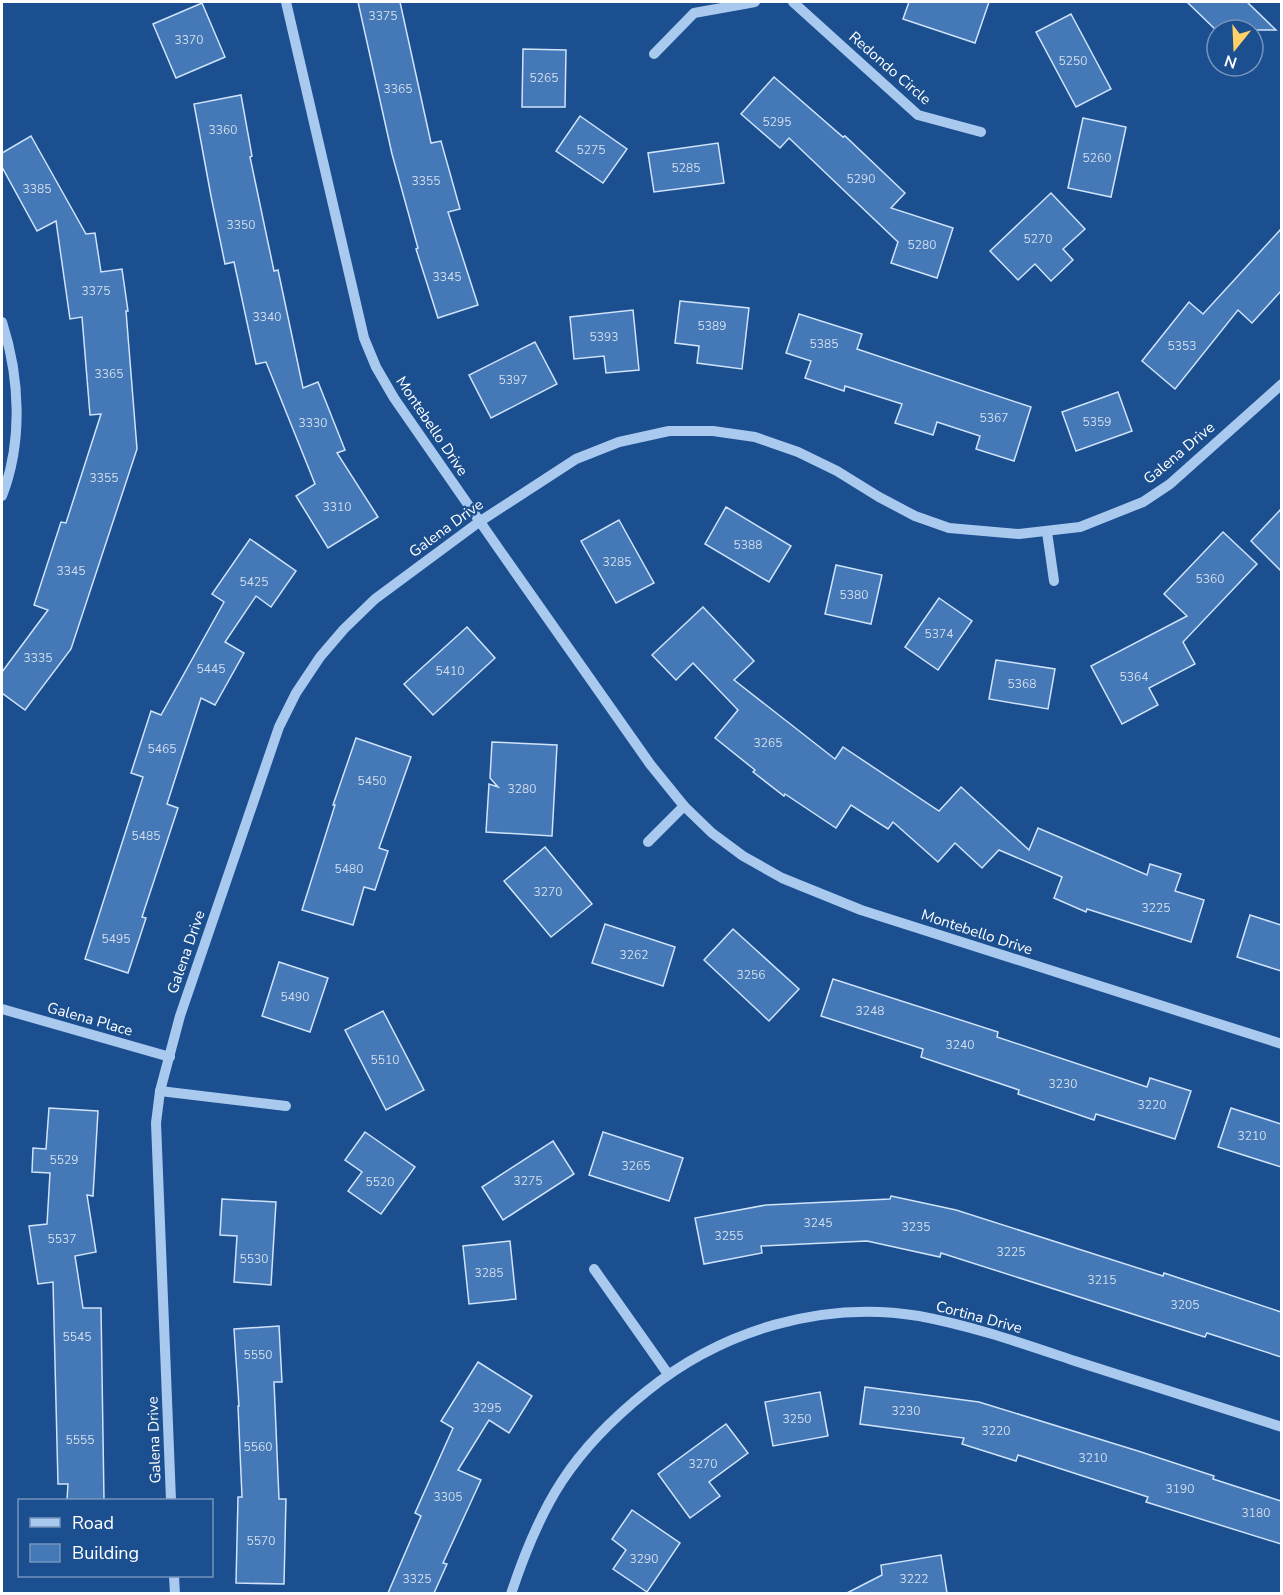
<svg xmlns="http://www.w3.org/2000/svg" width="1283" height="1595" font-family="'Nunito Sans',sans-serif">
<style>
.building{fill:#4478b7;stroke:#cfe3fa;stroke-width:1.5}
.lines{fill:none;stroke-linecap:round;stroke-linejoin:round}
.minor{stroke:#a9c9ee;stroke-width:10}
.labels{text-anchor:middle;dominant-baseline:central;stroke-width:4.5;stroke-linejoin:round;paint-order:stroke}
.number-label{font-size:12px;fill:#d0dded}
.street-label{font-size:15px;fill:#fff;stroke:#1b4f8f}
</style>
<rect width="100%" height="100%" fill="#1b4f8f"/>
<g class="building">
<polygon points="358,2 400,2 431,143 441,141 460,209 448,212 478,305 438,318 416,249 418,248 392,154"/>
<polygon points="909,2 989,2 975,43 903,19"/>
<polygon points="1187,2 1247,2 1276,30 1216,30"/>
<polygon points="202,3 225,57 176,78 153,24"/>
<polygon points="1071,14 1111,89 1076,107 1036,32"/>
<polygon points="523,49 566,50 565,107 522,107"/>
<polygon points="774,77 843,137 845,136 905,193 891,208 953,228 937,278 891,263 898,242 789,138 780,148 741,114"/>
<polygon points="241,95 252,156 250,157 274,271 278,270 303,388 318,382 345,450 337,453 378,517 328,548 296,496 315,484 266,362 256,364 234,262 225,264 211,196 194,104"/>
<polygon points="580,116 627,149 603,183 556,151"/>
<polygon points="1083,118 1126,127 1111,197 1068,188"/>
<polygon points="31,136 86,234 95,233 101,272 122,269 128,311 126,311 137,449 71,649 25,710 2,693 2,672 48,610 34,605 61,522 66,523 101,414 90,415 82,317 70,319 56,221 37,231 2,167 2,153"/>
<polygon points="718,143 724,183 654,192 648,153"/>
<polygon points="1051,193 1085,229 1063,249 1073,260 1051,281 1035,264 1018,280 990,251"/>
<polygon points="1281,229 1281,291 1252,323 1238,310 1175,389 1142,361 1189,302 1203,314"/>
<polygon points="680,301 749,308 742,369 697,363 699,346 675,343"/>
<polygon points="633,310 639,370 606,373 604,356 574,359 570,317"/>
<polygon points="799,314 862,334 857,349 1031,407 1014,461 976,449 980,436 937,422 933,435 895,423 902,404 845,386 844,391 805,378 811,361 786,353"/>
<polygon points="535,342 557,384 491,418 469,375"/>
<polygon points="1118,392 1132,431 1076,451 1062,412"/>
<polygon points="726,507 791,546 769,582 705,544"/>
<polygon points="1281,509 1281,571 1251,541"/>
<polygon points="619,520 654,583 616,603 581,541"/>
<polygon points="1223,532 1257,564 1183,642 1195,664 1149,688 1158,705 1122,724 1091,666 1187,616 1164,594"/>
<polygon points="250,539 296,571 271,607 256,596 225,642 244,653 215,705 201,698 167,804 178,808 142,917 146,918 128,973 85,959 143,777 131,773 151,711 161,715 224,602 212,594"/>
<polygon points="836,565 882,575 871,624 825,614"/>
<polygon points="939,598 972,621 938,670 905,647"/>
<polygon points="703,607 754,661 734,680 835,759 843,747 939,811 961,787 1029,850 1038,828 1147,875 1150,864 1181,874 1175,891 1204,900 1191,942 1087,909 1086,912 1054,898 1062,877 999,850 982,868 955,843 938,862 893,822 888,829 851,805 836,828 785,794 784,796 753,772 755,770 715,738 738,710 693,663 676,680 652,655"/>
<polygon points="467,627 495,658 433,715 404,684"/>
<polygon points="996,660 1055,669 1048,709 989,699"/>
<polygon points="356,738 411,757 379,848 388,851 375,890 364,887 353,925 302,910 335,805 333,805"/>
<polygon points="492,742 557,745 552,836 486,832 489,784 498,787 490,778"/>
<polygon points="545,847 592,904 551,937 504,881"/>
<polygon points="1250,915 1281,925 1281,971 1237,957"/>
<polygon points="605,924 675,947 663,986 592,963"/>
<polygon points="733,929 799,989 769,1021 704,960"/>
<polygon points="279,962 328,978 310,1032 262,1016"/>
<polygon points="833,979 998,1032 997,1037 1147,1087 1150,1078 1191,1091 1175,1139 1096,1114 1094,1120 1018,1094 1019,1090 921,1057 923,1049 821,1016"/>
<polygon points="383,1011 424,1090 386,1110 345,1030"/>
<polygon points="49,1108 98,1111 93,1196 87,1195 96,1252 75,1256 83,1308 101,1308 104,1500 67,1500 68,1484 58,1484 53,1282 38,1284 29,1226 47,1224 50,1173 32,1172 33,1148 46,1149"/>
<polygon points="1231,1108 1281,1124 1281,1167 1218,1147"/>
<polygon points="365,1132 415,1167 381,1214 348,1191 362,1172 345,1160"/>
<polygon points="603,1132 683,1158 669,1201 589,1175"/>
<polygon points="553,1141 574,1174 503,1220 482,1187"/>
<polygon points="891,1196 956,1210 1163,1276 1164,1273 1281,1312 1281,1357 1207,1333 1205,1337 941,1253 940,1257 867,1241 761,1246 762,1253 704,1264 695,1218 766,1205 890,1199"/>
<polygon points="222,1199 276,1202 271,1285 234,1282 237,1236 220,1235"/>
<polygon points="510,1241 516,1299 469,1304 463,1246"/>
<polygon points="279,1326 282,1382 274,1382 279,1499 286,1499 284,1584 236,1583 238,1497 242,1497 238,1406 239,1406 234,1329"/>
<polygon points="478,1362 532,1396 509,1433 489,1420 458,1470 481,1480 443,1563 447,1564 434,1593 388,1593 421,1516 415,1513 453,1428 441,1421"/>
<polygon points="865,1387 979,1402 1138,1451 1214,1476 1213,1479 1281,1501 1281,1544 1146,1502 1148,1497 1018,1455 1016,1461 962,1444 964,1438 860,1424"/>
<polygon points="820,1392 828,1436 773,1446 765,1402"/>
<polygon points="726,1424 748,1453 709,1482 720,1496 690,1518 658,1474"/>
<polygon points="632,1510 680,1543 647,1592 613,1569 626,1550 612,1539"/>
<polygon points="941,1555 947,1593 847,1593 882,1575 881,1565"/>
</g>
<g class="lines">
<g class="minor">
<polyline points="286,2 364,338 376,367 394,398 501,552 650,764 684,806 712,833 743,856 782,878 861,910 1282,1044"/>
<polyline points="793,2 918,115 981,132"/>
<polyline points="654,54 694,13 755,2"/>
<path d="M2,322C20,377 23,442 2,496"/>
<polyline points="1047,532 1054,581"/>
<polyline points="648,842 684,806"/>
<polyline points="2,1009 170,1057"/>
<polyline points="160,1091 286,1106"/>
<polyline points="594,1269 668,1374"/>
<polyline points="171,1500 156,1123 160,1091 180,1016 279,727 296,693 320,657 344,629 375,599 479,522 576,459 619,442 669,431 713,431 755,437 798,452 837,471 879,497 915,516 949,528 1019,534 1080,527 1143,502 1170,484 1282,384"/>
<polyline points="174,1576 175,1594"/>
<path d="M511,1594C541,1503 572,1451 647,1391C722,1330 823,1300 919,1316C973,1326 1024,1344 1075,1361C1144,1383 1213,1405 1282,1427"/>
</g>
</g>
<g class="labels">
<g class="number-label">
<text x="383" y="16">3375</text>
<text x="189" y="40">3370</text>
<text x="1073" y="61">5250</text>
<text x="544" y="78">5265</text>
<text x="398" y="89">3365</text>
<text x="777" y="122">5295</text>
<text x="223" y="130">3360</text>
<text x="591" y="150">5275</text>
<text x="1097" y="158">5260</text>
<text x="686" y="168">5285</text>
<text x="861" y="179">5290</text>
<text x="426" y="181">3355</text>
<text x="37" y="189">3385</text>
<text x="241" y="225">3350</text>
<text x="1038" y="239">5270</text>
<text x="922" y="245">5280</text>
<text x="447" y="277">3345</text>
<text x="96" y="291">3375</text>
<text x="267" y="317">3340</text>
<text x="712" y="326">5389</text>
<text x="604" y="337">5393</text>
<text x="824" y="344">5385</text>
<text x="1182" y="346">5353</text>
<text x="109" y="374">3365</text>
<text x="513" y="380">5397</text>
<text x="994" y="418">5367</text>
<text x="1097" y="422">5359</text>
<text x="313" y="423">3330</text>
<text x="104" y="478">3355</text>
<text x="337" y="507">3310</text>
<text x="748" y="545">5388</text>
<text x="617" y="562">3285</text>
<text x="71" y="571">3345</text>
<text x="1210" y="579">5360</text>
<text x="254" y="582">5425</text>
<text x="854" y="595">5380</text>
<text x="939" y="634">5374</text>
<text x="38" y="658">3335</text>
<text x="211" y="669">5445</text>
<text x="450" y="671">5410</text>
<text x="1134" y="677">5364</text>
<text x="1022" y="684">5368</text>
<text x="768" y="743">3265</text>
<text x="162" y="749">5465</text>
<text x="372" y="781">5450</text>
<text x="522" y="789">3280</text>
<text x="146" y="836">5485</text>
<text x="349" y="869">5480</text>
<text x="548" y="892">3270</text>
<text x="1156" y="908">3225</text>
<text x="116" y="939">5495</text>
<text x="634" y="955">3262</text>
<text x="751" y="975">3256</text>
<text x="295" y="997">5490</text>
<text x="870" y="1011">3248</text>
<text x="960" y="1045">3240</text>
<text x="385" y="1060">5510</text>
<text x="1063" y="1084">3230</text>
<text x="1152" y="1105">3220</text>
<text x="1252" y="1136">3210</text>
<text x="64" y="1160">5529</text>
<text x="636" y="1166">3265</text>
<text x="528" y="1181">3275</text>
<text x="380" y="1182">5520</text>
<text x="818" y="1223">3245</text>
<text x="916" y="1227">3235</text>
<text x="729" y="1236">3255</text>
<text x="62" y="1239">5537</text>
<text x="1011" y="1252">3225</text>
<text x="254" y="1259">5530</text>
<text x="489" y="1273">3285</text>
<text x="1102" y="1280">3215</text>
<text x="1185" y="1305">3205</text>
<text x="77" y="1337">5545</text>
<text x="258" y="1355">5550</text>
<text x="487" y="1408">3295</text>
<text x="906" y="1411">3230</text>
<text x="797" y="1419">3250</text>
<text x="996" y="1431">3220</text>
<text x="80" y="1440">5555</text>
<text x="258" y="1447">5560</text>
<text x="1093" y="1458">3210</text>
<text x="703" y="1464">3270</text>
<text x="1180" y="1489">3190</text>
<text x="448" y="1497">3305</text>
<text x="1256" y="1513">3180</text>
<text x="261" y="1541">5570</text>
<text x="644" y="1559">3290</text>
<text x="417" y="1579">3325</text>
<text x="914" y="1579">3222</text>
</g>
<g class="street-label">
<text transform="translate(890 68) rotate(41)">Redondo Circle</text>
<text transform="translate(432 426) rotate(56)">Montebello Drive</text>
<text transform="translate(1179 453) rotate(-40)">Galena Drive</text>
<text transform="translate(446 528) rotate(-36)">Galena Drive</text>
<text transform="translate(977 932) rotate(18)">Montebello Drive</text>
<text transform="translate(186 952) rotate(-71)">Galena Drive</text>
<text transform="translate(90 1019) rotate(16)">Galena Place</text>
<text transform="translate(979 1317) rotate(15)">Cortina Drive</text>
<text transform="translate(154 1440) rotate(-92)">Galena Drive</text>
</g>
</g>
<rect width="1283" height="1595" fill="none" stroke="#ffffff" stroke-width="6"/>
<rect x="18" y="1499" width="195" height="78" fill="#1b4f8f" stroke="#7695bc" stroke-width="1.5"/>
<rect x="30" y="1518" width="30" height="9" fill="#a9c9ee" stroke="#7695bc" stroke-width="1.5"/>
<text x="72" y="1529" font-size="18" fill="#ffffff">Road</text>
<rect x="30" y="1544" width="30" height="18" fill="#4478b7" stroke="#7695bc" stroke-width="1.5"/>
<text x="72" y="1559" font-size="18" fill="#ffffff">Building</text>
<g transform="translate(1235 48) rotate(198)"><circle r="28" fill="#1b4f8f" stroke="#7695bc" stroke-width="1.5"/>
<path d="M0-4.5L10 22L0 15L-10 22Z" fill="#ffd166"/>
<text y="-9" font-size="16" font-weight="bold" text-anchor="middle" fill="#ffffff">N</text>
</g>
</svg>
